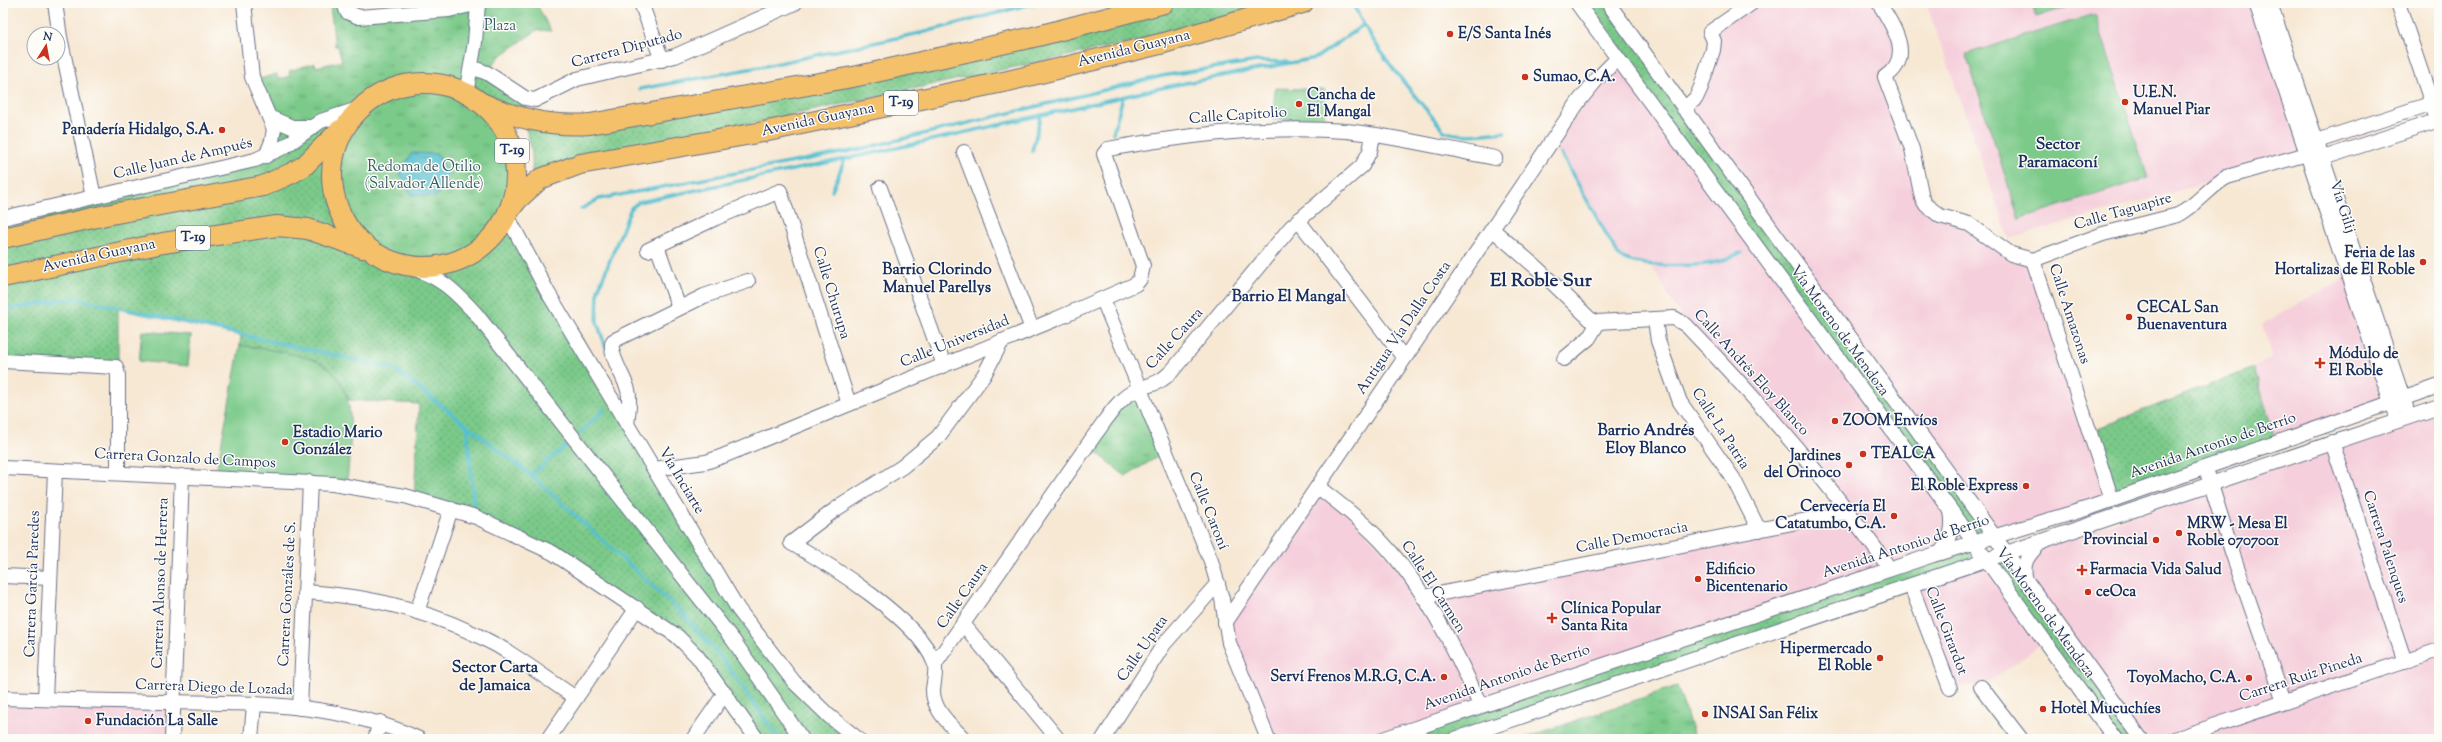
<svg xmlns="http://www.w3.org/2000/svg" width="2442" height="742" font-family="'Sorts Mill Goudy',serif">
<style>
.built{fill:#f5cfdb}
.grass{fill:url(#grass-dots);stroke:#4b7c74}
.park{fill:url(#park-tufts);stroke:#4b7c74}
.garden{fill:#7bca8a;stroke:#4b7c74}
.water{fill:url(#water-ripples);stroke:#387898}
.lines{fill:none;stroke-linecap:round;stroke-linejoin:round}
.stream{stroke:#55c0d1;stroke-width:3.5}
.minor-casing{stroke:#687087;stroke-width:16}
.highway-casing{stroke:#687087;stroke-width:22}
.minor{stroke:#fff;stroke-width:14}
.highway{stroke:#f4c16b;stroke-width:20}
.poi-dot{fill:#c8321e;stroke:#fdfcf7;stroke-width:1.5}
.labels{text-anchor:middle;dominant-baseline:central;stroke-width:3;stroke-linejoin:round;paint-order:stroke}
.shield{fill:#fdfcf7;stroke:#5f6c8c;stroke-width:1}
.shield-label{font-size:14px;font-weight:bold;fill:#1b2f5e}
.park-label{font-size:15px;fill:#385e6b;stroke:#fdfcf7}
.poi-label{font-size:15px;font-weight:bold;fill:#1b2f5e;stroke:#fdfcf7;text-anchor:start}
.street-label{font-size:15px;fill:#1b2f5e;stroke:#fdfcf7}
.neighbourhood-label{font-size:16px;font-weight:bold;fill:#1b2f5e;stroke:#fdfcf7}
.district-label{font-size:19px;font-weight:bold;fill:#1b2f5e;stroke:#fdfcf7}
</style>
<defs>
<pattern id="grass-dots" width="8" height="8" patternUnits="userSpaceOnUse"><rect width="8" height="8" fill="#7bca8a"/><path d="M2 2h.1M6 6h.1" fill="none" stroke="#64a474" stroke-width="1.8" stroke-linecap="round"/></pattern>
<pattern id="park-tufts" width="24" height="20" patternUnits="userSpaceOnUse"><rect width="24" height="20" fill="#7bca8a"/><path d="M3 7l-1-3M5 7V3M7 7l1-3M15 17l-1-3M17 17v-4M19 17l1-3" fill="none" stroke="#64a474"/></pattern>
<pattern id="water-ripples" width="26" height="14" patternUnits="userSpaceOnUse"><rect width="26" height="14" fill="#55c0d1"/><path d="M2 4q2-2 4 0t4 0M15 11q2-2 4 0t4 0" fill="none" stroke="#469cad"/></pattern>
</defs>
<rect width="100%" height="100%" fill="#fdfcf7"/>
<filter id="ink" filterUnits="userSpaceOnUse"><feTurbulence type="fractalNoise" baseFrequency=".025" numOctaves="2"/><feDisplacementMap in="SourceGraphic" scale="8" xChannelSelector="R" yChannelSelector="G"/><feConvolveMatrix kernelMatrix="1 2 1 2 8 2 1 2 1" color-interpolation-filters="sRGB"/></filter>
<filter id="wash" filterUnits="userSpaceOnUse"><feTurbulence type="fractalNoise" baseFrequency=".012" numOctaves="4" result="noise"/><feDisplacementMap in="SourceGraphic" scale="16" xChannelSelector="R" yChannelSelector="G"/><feGaussianBlur stdDeviation="0.9" result="paint"/><feColorMatrix in="noise" values="0 0 0 0 0 0 0 0 0 0 0 0 0 0 0 0 0 1.4 0 .05"/><feComposite in="paint" operator="in"/></filter>
<g filter="url(#wash)">
<rect width="100%" height="100%" fill="#f7e8d4"/>
<g class="built">
<polygon points="1752,3 1879,3 1896,30 1890,74 1922,198 2033,260 2112,500 1995,536 1684,109 1696,98 1710,32"/>
<polygon points="1933,3 2256,3 2307,154 2009,239 1927,5"/>
<polygon points="1618,58 1951,511 1946,545 1383,739 1268,739 1226,630 1318,487 1342,506 1423,597 1847,512 1686,325 1650,263 1629,262 1618,255 1561,154 1548,149"/>
<polygon points="2348,277 2391,402 2276,442 2254,368 2272,358 2262,324"/>
<polygon points="2439,407 2439,739 2141,739 2026,581 2031,552"/>
<polygon points="1986,562 2044,643 1991,681 1981,685 1952,687 1913,587"/>
<polygon points="3,698 174,702 172,739 3,739"/>
</g>
<g class="grass">
<path d="M1183,3H1270L1160,36L614,153L531,180C534,157 532,141 522,121L554,127L1040,41Z"/>
<polygon points="1577,3 1608,3 1995,536 1974,543 1986,560 1455,739 1383,739 1974,543"/>
<polygon points="471,67 530,103 514,117 466,94"/>
<path d="M361,108C352,122 340,134 336,150C320,202 355,254 407,264C421,267 441,269 455,261C468,254 495,224 508,212L752,630L858,739H757L697,656L553,553L414,498L419,404L348,400L347,395L315,361L240,345L241,336L118,309V375V370L3,361V218L255,160L274,129Z"/>
<polygon points="2254,368 2276,442 2112,500 2090,431"/>
<polygon points="2006,555 2140,739 2116,739 1988,561"/>
</g>
<g class="park">
<path d="M478,3H536L551,31L537,30L499,57L487,73L471,67L466,94C476,102 489,110 496,119C558,200 462,304 375,253C358,242 344,225 338,206C327,175 333,144 352,118L321,121L276,122L253,81L277,74L278,79L290,76L289,71L315,63L316,67L342,61L338,46H335L330,6L344,4L347,12Z"/>
<polygon points="1133,392 1166,452 1125,476 1088,445"/>
<polygon points="1677,686 1695,739 1522,739"/>
</g>
<g class="garden">
<polygon points="2032,3 2080,3 2036,17"/>
<polygon points="2095,14 2148,178 2019,219 1966,54"/>
<polygon points="1275,88 1325,90 1324,121 1273,119"/>
<polygon points="142,331 191,335 188,366 139,361"/>
<path d="M240,345C264,349 291,352 314,360C364,380 349,444 347,486L215,478Z"/>
</g>
<polygon class="water" points="412,153 437,154 449,175 436,197 411,194 400,173"/>
<g class="lines">
<g class="stream">
<path d="M1353,4C1375,51 1411,91 1444,131C1461,138 1486,133 1505,132"/>
<polyline points="640,89 765,66 925,32 1035,3"/>
<polyline points="1113,133 1123,97"/>
<polyline points="1032,151 1041,115"/>
<path d="M1561,154L1618,255C1634,269 1700,267 1721,261C1728,259 1734,255 1741,253"/>
<polyline points="832,191 845,159"/>
<polyline points="581,209 599,199 857,150 1162,76 1257,61 1288,62"/>
<polyline points="3,310 74,298 393,368 531,475 681,612 724,661 779,739"/>
<polyline points="606,348 597,322 598,290 631,208 639,202 883,151 1170,86 1316,58 1363,25"/>
<polyline points="467,425 474,508"/>
<polyline points="581,432 605,409"/>
<polyline points="531,475 568,444"/>
</g>
</g>
</g>
<g filter="url(#ink)">
<g class="lines">
<g class="minor-casing">
<g id="minor">
<polyline points="55,3 60,37 94,197"/>
<polyline points="244,3 252,77 274,129 272,141 266,156"/>
<polyline points="344,3 347,12 359,17 449,10 480,3"/>
<polyline points="641,3 662,60"/>
<polyline points="1577,3 1958,520 2115,739"/>
<polyline points="1608,3 2141,739"/>
<path d="M1879,3C1893,26 1915,57 1885,77L1912,149L1922,198L1926,205L1940,216L1969,224L2011,254L2033,260"/>
<polyline points="2256,3 2394,411"/>
<polyline points="2270,3 2406,407"/>
<polyline points="2398,3 2435,113"/>
<polyline points="471,67 487,73 525,98 535,100 577,79 675,56 795,3"/>
<polyline points="466,94 475,42 478,4"/>
<polyline points="1684,109 1696,98 1701,87 1713,50 1714,41 1710,32 1752,3"/>
<polyline points="271,118 292,127 312,127"/>
<polyline points="2308,144 2439,101"/>
<polyline points="964,152 1032,329"/>
<polyline points="2314,161 2439,120"/>
<polyline points="880,188 944,365"/>
<polyline points="505,217 510,221 547,291 738,609 794,682 829,716 858,739"/>
<polyline points="3,218 255,160 284,147 321,121 361,108"/>
<polyline points="1298,220 1404,358"/>
<path d="M1492,229L1538,269L1590,319L1596,322L1674,318L1686,325C1759,401 1830,483 1890,569"/>
<polyline points="657,246 679,308"/>
<polyline points="648,250 716,218 780,191 849,404"/>
<path d="M2033,260L2103,234L2178,215C2197,205 2209,187 2227,177L2307,154"/>
<polyline points="2033,260 2112,500"/>
<path d="M405,265C441,278 451,287 476,314L733,640L802,739"/>
<polyline points="1103,300 1211,561 1222,599 1229,643 1268,739"/>
<polyline points="1655,320 1658,341 1680,402 1733,478 1759,530"/>
<polyline points="1564,359 1589,338 1598,323"/>
<polyline points="3,361 116,367 118,375 118,473"/>
<path d="M627,425C628,413 631,402 628,390C625,378 607,352 613,341L704,296L748,281"/>
<polyline points="2332,442 2405,662"/>
<polyline points="3,468 333,484 405,496 476,517 553,553 677,636 697,656 757,739"/>
<path d="M654,469L706,462L723,456L1056,319L1136,284L1140,279L1143,266L1104,154L1108,149C1186,135 1267,125 1346,131C1396,136 1446,149 1495,158"/>
<polyline points="2208,475 2232,552 2284,702"/>
<path d="M1318,487C1340,504 1362,521 1381,541C1424,587 1455,648 1480,705"/>
<path d="M1940,553C1951,540 1954,528 1951,511"/>
<polyline points="3,576 50,578"/>
<path d="M2026,580C2021,563 2028,555 2040,543"/>
<polyline points="1911,586 1950,688"/>
<path d="M306,592C372,596 439,613 498,646C525,662 550,681 576,698"/>
<polyline points="1423,597 1847,512"/>
<polyline points="417,612 451,509"/>
<polyline points="1225,623 1579,101 1598,78 1618,58"/>
<polyline points="964,625 1058,739"/>
<path d="M935,664L1096,433C1106,420 1116,402 1131,393C1148,382 1154,389 1172,371L1291,227L1362,166L1370,151L1373,136"/>
<polyline points="1981,687 2021,739"/>
<path d="M3,698C57,700 110,701 164,702C250,703 340,702 419,739"/>
<polyline points="45,699 55,471"/>
<polyline points="300,708 310,482"/>
<polyline points="172,739 182,476"/>
<polyline points="251,739 254,705"/>
<polyline points="375,739 380,722"/>
<polyline points="548,739 637,608"/>
<polyline points="693,739 725,693"/>
<path d="M964,739C951,725 932,710 933,689C934,682 937,669 934,662C918,620 831,565 791,543L836,509L902,467L938,437L984,375L1002,341"/>
<polyline points="1103,739 1164,644 1218,583"/>
<polyline points="1383,739 1933,555 2092,507 2439,386"/>
<polyline points="1455,739 2439,407"/>
<polyline points="2175,739 2439,650"/>
</g>
</g>
<g class="highway-casing">
<g id="highway">
<circle cx="424" cy="175" r="92"/>
<path d="M477,101C514,118 549,127 590,124L858,76L1038,36L1164,3"/>
<polyline points="508,212 518,199 540,179 580,164 763,132 1008,81 1164,43 1303,3"/>
<polyline points="3,238 106,215 263,186 292,173 304,166 340,130"/>
<polyline points="3,277 163,243 277,226 308,229 363,248"/>
</g>
</g>
<use href="#minor" class="minor"/>
<use href="#highway" class="highway"/>
</g>
</g>
<g class="poi-dot">
<circle cx="1450" cy="34" r="4"/>
<circle cx="1525" cy="77" r="4"/>
<circle cx="2125" cy="102" r="4"/>
<circle cx="1299" cy="104" r="4"/>
<circle cx="222" cy="130" r="4"/>
<circle cx="2423" cy="262" r="4"/>
<circle cx="2129" cy="317" r="4"/>
<path d="M2318 357h4v4h4v4h-4v4h-4v-4h-4v-4h4z"/>
<circle cx="1835" cy="421" r="4"/>
<circle cx="285" cy="442" r="4"/>
<circle cx="1863" cy="454" r="4"/>
<circle cx="1849" cy="465" r="4"/>
<circle cx="2026" cy="486" r="4"/>
<circle cx="1894" cy="516" r="4"/>
<circle cx="2179" cy="533" r="4"/>
<circle cx="2156" cy="540" r="4"/>
<path d="M2080 564h4v4h4v4h-4v4h-4v-4h-4v-4h4z"/>
<circle cx="1698" cy="579" r="4"/>
<circle cx="2088" cy="592" r="4"/>
<path d="M1550 612h4v4h4v4h-4v4h-4v-4h-4v-4h4z"/>
<circle cx="1880" cy="658" r="4"/>
<circle cx="1444" cy="677" r="4"/>
<circle cx="2249" cy="678" r="4"/>
<circle cx="2043" cy="709" r="4"/>
<circle cx="1705" cy="714" r="4"/>
<circle cx="88" cy="721" r="4"/>
</g>
<g class="labels">
<g class="shield">
<rect x="884" y="91" width="34" height="24" rx="3"/>
<rect x="495" y="139" width="34" height="24" rx="3"/>
<rect x="176" y="226" width="34" height="24" rx="3"/>
</g>
<g class="shield-label">
<text x="901" y="103">T-19</text>
<text x="512" y="151">T-19</text>
<text x="193" y="238">T-19</text>
</g>
<g class="park-label">
<text x="500" y="26">Plaza</text>
<text x="424" y="167">Redoma de Otilio<tspan x="424" dy="17">(Salvador Allende)</tspan></text>
</g>
<g class="poi-label">
<text x="1458" y="34">E/S Santa Inés</text>
<text x="1533" y="77">Sumao, C.A.</text>
<text x="2133" y="93">U.E.N.<tspan x="2133" dy="17">Manuel Piar</tspan></text>
<text x="1307" y="95">Cancha de<tspan x="1307" dy="17">El Mangal</tspan></text>
<text x="214" y="130" text-anchor="end">Panadería Hidalgo, S.A.</text>
<text x="2415" y="253" text-anchor="end">Feria de las<tspan x="2415" dy="17">Hortalizas de El Roble</tspan></text>
<text x="2137" y="308">CECAL San<tspan x="2137" dy="17">Buenaventura</tspan></text>
<text x="2329" y="354">Módulo de<tspan x="2329" dy="17">El Roble</tspan></text>
<text x="1843" y="421">ZOOM Envíos</text>
<text x="293" y="433">Estadio Mario<tspan x="293" dy="17">González</tspan></text>
<text x="1871" y="454">TEALCA</text>
<text x="1841" y="456" text-anchor="end">Jardines<tspan x="1841" dy="17">del Orinoco</tspan></text>
<text x="2018" y="486" text-anchor="end">El Roble Express</text>
<text x="1886" y="507" text-anchor="end">Cervecería El<tspan x="1886" dy="17">Catatumbo, C.A.</tspan></text>
<text x="2187" y="524">MRW - Mesa El<tspan x="2187" dy="17">Roble 0707001</tspan></text>
<text x="2148" y="540" text-anchor="end">Provincial</text>
<text x="1706" y="570">Edificio<tspan x="1706" dy="17">Bicentenario</tspan></text>
<text x="2090" y="570">Farmacia Vida Salud</text>
<text x="2096" y="592">ceOca</text>
<text x="1561" y="609">Clínica Popular<tspan x="1561" dy="17">Santa Rita</tspan></text>
<text x="1872" y="649" text-anchor="end">Hipermercado<tspan x="1872" dy="17">El Roble</tspan></text>
<text x="1436" y="677" text-anchor="end">Serví Frenos M.R.G, C.A.</text>
<text x="2241" y="678" text-anchor="end">ToyoMacho, C.A.</text>
<text x="2051" y="709">Hotel Mucuchíes</text>
<text x="1713" y="714">INSAI San Félix</text>
<text x="96" y="721">Fundación La Salle</text>
</g>
<g class="street-label">
<text transform="translate(627 49) rotate(-15)">Carrera Diputado</text>
<text transform="translate(1134 49) rotate(-14)">Avenida Guayana</text>
<text transform="translate(1238 116) rotate(-4)">Calle Capitolio</text>
<text transform="translate(818 120) rotate(-12)">Avenida Guayana</text>
<text transform="translate(183 159) rotate(-13)">Calle Juan de Ampués</text>
<text transform="translate(2342 207) rotate(72)">Vía Gilij</text>
<text transform="translate(2123 212) rotate(-16)">Calle Taguapire</text>
<text transform="translate(99 256) rotate(-12)">Avenida Guayana</text>
<text transform="translate(831 293) rotate(73)">Calle Churupa</text>
<text transform="translate(2069 314) rotate(72)">Calle Amazonas</text>
<text transform="translate(1404 328) rotate(-56)">Antigua Vía Dalla Costa</text>
<text transform="translate(1839 331) rotate(54)">Vía Moreno de Mendoza</text>
<text transform="translate(1175 339) rotate(-48)">Calle Caura</text>
<text transform="translate(955 342) rotate(-22)">Calle Universidad</text>
<text transform="translate(1751 373) rotate(48)">Calle Andrés Eloy Blanco</text>
<text transform="translate(1720 429) rotate(57)">Calle La Patria</text>
<text transform="translate(2213 446) rotate(-19)">Avenida Antonio de Berrío</text>
<text transform="translate(185 459) rotate(3)">Carrera Gonzalo de Campos</text>
<text transform="translate(681 481) rotate(59)">Vía Inciarte</text>
<text transform="translate(1208 511) rotate(68)">Calle Caroní</text>
<text transform="translate(1632 538) rotate(-11)">Calle Democracia</text>
<text transform="translate(1906 547) rotate(-18)">Avenida Antonio de Berrío</text>
<text transform="translate(2385 547) rotate(72)">Carrera Palenques</text>
<text transform="translate(161 583) rotate(-88)">Carrera Alonso de Herrera</text>
<text transform="translate(33 584) rotate(-88)">Carrera García Paredes</text>
<text transform="translate(1433 587) rotate(57)">Calle El Carmen</text>
<text transform="translate(288 594) rotate(-87)">Carrera Gonzáles de S.</text>
<text transform="translate(963 596) rotate(-55)">Calle Caura</text>
<text transform="translate(2045 613) rotate(54)">Vía Moreno de Mendoza</text>
<text transform="translate(1946 631) rotate(69)">Calle Girardot</text>
<text transform="translate(1143 649) rotate(-55)">Calle Upata</text>
<text transform="translate(1507 678) rotate(-19)">Avenida Antonio de Berrío</text>
<text transform="translate(2301 678) rotate(-18)">Carrera Ruiz Pineda</text>
<text transform="translate(214 688) rotate(2)">Carrera Diego de Lozada</text>
</g>
<g class="neighbourhood-label">
<text x="2058" y="145">Sector<tspan x="2058" dy="18">Paramaconí</tspan></text>
<text x="937" y="270">Barrio Clorindo<tspan x="937" dy="18">Manuel Parellys</tspan></text>
<text x="1289" y="297">Barrio El Mangal</text>
<text x="1646" y="431">Barrio Andrés<tspan x="1646" dy="18">Eloy Blanco</tspan></text>
<text x="495" y="668">Sector Carta<tspan x="495" dy="18">de Jamaica</tspan></text>
</g>
<g class="district-label">
<text x="1541" y="281">El Roble Sur</text>
</g>
</g>
<rect width="2442" height="742" fill="none" stroke="#fdfcf7" stroke-width="16"/>
<g transform="translate(46 46) rotate(11)"><circle r="19" fill="#fdfcf7" stroke="#a3aaba"/>
<path d="M0-3L7 15L0 10L-7 15Z" fill="#c8321e"/>
<text y="-6" font-size="11" font-weight="bold" text-anchor="middle" fill="#1b2f5e">N</text>
</g>
</svg>
